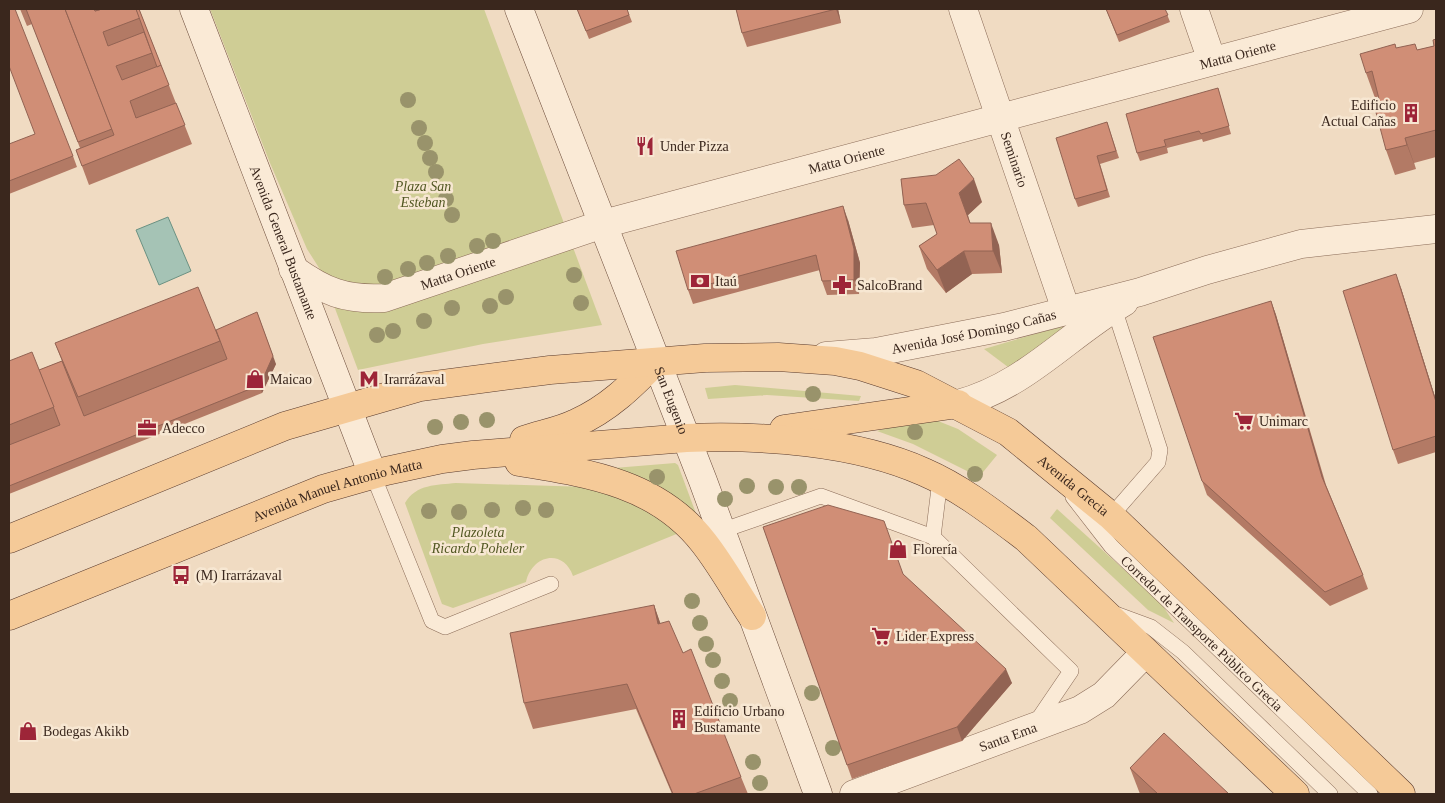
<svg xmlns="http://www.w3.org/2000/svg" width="1445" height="803" font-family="Georgia,serif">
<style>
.green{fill:#cfcd95}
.water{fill:#a5c3b5;stroke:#6b9182}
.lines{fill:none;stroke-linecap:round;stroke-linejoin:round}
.service-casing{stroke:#8b6c58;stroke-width:16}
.minor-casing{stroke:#8b6c58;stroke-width:29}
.tertiary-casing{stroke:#8b6c58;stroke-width:29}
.secondary-casing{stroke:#6d4d3b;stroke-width:29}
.primary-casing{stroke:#593a2d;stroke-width:29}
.service{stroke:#faead6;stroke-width:15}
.minor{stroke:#faead6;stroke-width:28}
.tertiary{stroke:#faead6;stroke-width:28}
.secondary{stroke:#faead6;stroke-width:28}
.primary{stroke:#f5ca98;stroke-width:28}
.tree{fill:#99936b}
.wall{fill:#b37a65}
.shaded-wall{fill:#926353}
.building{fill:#d08e76;stroke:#926353}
.labels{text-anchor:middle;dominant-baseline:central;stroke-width:5;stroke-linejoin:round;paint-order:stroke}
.street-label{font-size:14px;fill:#3a271d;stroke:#f7e7d2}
.poi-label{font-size:14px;fill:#3a271d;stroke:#f7e7d2;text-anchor:start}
.park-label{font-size:14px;font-style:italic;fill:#525823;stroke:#f7e7d2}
</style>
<rect width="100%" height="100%" fill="#f0dbc2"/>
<g class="green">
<polygon points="210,9 484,9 602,325 483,344 358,370 321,271 307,249 270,163"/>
<polygon points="1079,324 1012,370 984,349 1059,327"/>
<polygon points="735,385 861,396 859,401 767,395 708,399 705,388"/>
<polygon points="911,421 938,421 958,429 997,455 979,477 913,444 877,431"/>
<polygon points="675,463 678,465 698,519 614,468"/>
<path d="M456,483L588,487L642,504L679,533L573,576C563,548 532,555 526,582L453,608L442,604L405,503C416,484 437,485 456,483Z"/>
<polygon points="1057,509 1161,603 1174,623 1148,610 1050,518"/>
</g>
<polygon class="water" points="168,217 191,271 159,285 136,230"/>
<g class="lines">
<g class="service-casing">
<g id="service">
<polyline points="373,475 432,621 445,627 551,584"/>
<path id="s1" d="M1073,497L1111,546L1370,794"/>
<polyline points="1111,516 1158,462 1160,450 1114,308"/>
<polyline points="721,531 821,496 933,537 1071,671 1035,724"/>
<polyline points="933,537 940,480"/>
<polyline points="1113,613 1151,627 1183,652 1330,794"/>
</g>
</g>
<g class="minor-casing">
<g id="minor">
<polyline points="1194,9 1212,61"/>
<path id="s2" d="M854,794L1080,710L1104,695L1145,653"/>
</g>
</g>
<g class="tertiary-casing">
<g id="tertiary">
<path id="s3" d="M963,9L1066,310"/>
<path id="s4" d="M293,269C325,292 345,300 384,298L603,224L1409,9"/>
<path id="s5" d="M826,356L876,352L1004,327L1140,292L1207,270L1301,244L1436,229"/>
<path d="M958,404C1027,385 1065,337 1124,302"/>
</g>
</g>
<g class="secondary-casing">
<g id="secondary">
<path id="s6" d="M194,9L373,475"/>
<path id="s7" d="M519,9L703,481L818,794"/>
</g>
</g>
<g class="primary-casing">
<g id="primary">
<polyline points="784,429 958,404"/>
<path d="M524,440C541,434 560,431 576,423C608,409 631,386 655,362"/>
<path d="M519,462C588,473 658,483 704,543C722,566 736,592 752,616"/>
<path id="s8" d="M9,539L285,426L420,387L550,370L705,358L778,357L835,361L860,366L916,384L1008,432L1111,516L1401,794"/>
<path id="s9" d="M9,616L323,489L386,471L442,459L473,455L686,438C761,435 855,441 924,472C961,488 994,514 1026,538L1295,794"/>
</g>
</g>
<use href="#service" class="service"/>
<use href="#minor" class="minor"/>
<use href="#tertiary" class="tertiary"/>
<use href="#secondary" class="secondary"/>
<use href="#primary" class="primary"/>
</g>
<g class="tree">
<circle cx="408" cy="100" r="8"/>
<circle cx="419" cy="128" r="8"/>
<circle cx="425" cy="143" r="8"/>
<circle cx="430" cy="158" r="8"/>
<circle cx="436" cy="172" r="8"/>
<circle cx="446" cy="199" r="8"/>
<circle cx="452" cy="215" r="8"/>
<circle cx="493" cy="241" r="8"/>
<circle cx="477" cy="246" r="8"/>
<circle cx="448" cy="256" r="8"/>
<circle cx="427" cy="263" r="8"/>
<circle cx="408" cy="269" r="8"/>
<circle cx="574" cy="275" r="8"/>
<circle cx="385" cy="277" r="8"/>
<circle cx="506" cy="297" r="8"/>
<circle cx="581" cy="303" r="8"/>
<circle cx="490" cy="306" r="8"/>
<circle cx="452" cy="308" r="8"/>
<circle cx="424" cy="321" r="8"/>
<circle cx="393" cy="331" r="8"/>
<circle cx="377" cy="335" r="8"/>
<circle cx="813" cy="394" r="8"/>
<circle cx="487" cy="420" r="8"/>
<circle cx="461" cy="422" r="8"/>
<circle cx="435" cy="427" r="8"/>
<circle cx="915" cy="432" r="8"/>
<circle cx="975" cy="474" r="8"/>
<circle cx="657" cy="477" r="8"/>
<circle cx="747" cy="486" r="8"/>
<circle cx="776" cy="487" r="8"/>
<circle cx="799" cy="487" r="8"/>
<circle cx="725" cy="499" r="8"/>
<circle cx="523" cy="508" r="8"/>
<circle cx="492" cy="510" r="8"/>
<circle cx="546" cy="510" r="8"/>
<circle cx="429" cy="511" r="8"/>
<circle cx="459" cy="512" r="8"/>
<circle cx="692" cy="601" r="8"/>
<circle cx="700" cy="623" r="8"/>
<circle cx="706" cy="644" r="8"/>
<circle cx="713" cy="660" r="8"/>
<circle cx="722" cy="681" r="8"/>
<circle cx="812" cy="693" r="8"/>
<circle cx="730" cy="701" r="8"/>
<circle cx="833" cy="748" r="8"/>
<circle cx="753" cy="762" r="8"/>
<circle cx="760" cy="783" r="8"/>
</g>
<g class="wall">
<polygon points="20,9 139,9 192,144 89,185 76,150 80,148 32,24 27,26"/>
<polygon points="577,9 627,9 632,22 589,39"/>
<polygon points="736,9 838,9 841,23 747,47 742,33"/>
<polygon points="1106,9 1165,9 1170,22 1119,42"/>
<polygon points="1436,39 1436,157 1414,163 1416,169 1395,175 1386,150 1380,103 1379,96 1375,98 1366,73 1395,44 1396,48 1417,50 1434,46"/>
<polygon points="1218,88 1231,134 1203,142 1202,139 1167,148 1168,153 1140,161 1137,153"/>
<polygon points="1107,122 1119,158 1100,164 1110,197 1078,207 1075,199"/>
<polygon points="9,144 73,156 77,167 9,194"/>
<polygon points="901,179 982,202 968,215 970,223 999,245 1002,273 972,274 946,293 927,269 919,246 937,234 934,225 912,228 904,205"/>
<polygon points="848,220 860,263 859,294 827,295 822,281 820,270 693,304 688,290"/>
<polygon points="1401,288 1436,400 1436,452 1398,464 1393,450"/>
<polygon points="1271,301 1276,315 1326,485 1363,575 1368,589 1330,606 1207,495 1202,481"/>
<polygon points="216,330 276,364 262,393 9,494 9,361 39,370 62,361 55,343"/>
<polygon points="763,527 903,574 1012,683 962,741 852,779"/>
<polygon points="654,605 660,623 683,653 741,777 748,794 672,794 636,709 533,729 524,703"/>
<polygon points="1130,768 1229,794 1140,794"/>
</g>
<g class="shaded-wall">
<polygon points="836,9 838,9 841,23"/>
<polygon points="1405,138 1414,163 1416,169 1407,145"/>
<polygon points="974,179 982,202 967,216 959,193"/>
<polygon points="843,206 848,220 860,263 859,294 854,280"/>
<polygon points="991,223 999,245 1002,273 993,251"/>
<polygon points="964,251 972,274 946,293 937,270"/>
<polygon points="1396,274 1401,288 1436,400 1436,402"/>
<polygon points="1271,301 1276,315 1327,491 1322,477"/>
<polygon points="257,312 276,364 262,393 260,385"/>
<polygon points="654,605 663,631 658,624"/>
<polygon points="1006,669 1012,683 962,741 957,727"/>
</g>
<g class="building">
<polygon points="9,9 15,9 73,156 9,181 9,144 35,134 9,66"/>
<polygon points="26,9 65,9 112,129 78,142"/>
<polygon points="65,9 94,9 95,11 102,9 136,9 140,18 103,32 108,46 144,32 152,53 116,66 122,80 161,65 169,85 130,101 136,118 176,103 185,125 82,166 76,150 114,135"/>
<polygon points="94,9 102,9 95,11"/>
<polygon points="136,9 139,9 161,65 157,67"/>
<polygon points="577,9 627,9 629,15 586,31"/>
<polygon points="736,9 836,9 742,33"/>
<polygon points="1106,9 1165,9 1168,15 1117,35"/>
<polygon points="1436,39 1436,130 1405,138 1407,145 1386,150 1374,105 1380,103 1372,71 1366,73 1360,54 1395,44 1396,48 1415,44 1417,50 1434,46 1433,40"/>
<polygon points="1218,88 1229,126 1201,134 1199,131 1164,140 1166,146 1137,153 1126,114"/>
<polygon points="1107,122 1116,151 1097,156 1107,190 1075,199 1056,138"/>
<polygon points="959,159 974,179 959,193 970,223 991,223 993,251 964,251 937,270 919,246 937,234 926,203 904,205 901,179 936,175"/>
<polygon points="843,206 854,249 854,280 822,281 816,255 688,290 676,251"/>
<polygon points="1396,274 1436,402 1436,436 1393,450 1343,291"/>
<polygon points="198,287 220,341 78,397 55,343"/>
<polygon points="1271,301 1322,477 1363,575 1325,592 1202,481 1153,337"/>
<polygon points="257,312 273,356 260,385 9,486 9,445 60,425 39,370 62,361 84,416 227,359 216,330"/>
<polygon points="32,352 54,407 9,425 9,361"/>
<polygon points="828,505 884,521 903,574 1006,669 957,727 847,765 763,527"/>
<polygon points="654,605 658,624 669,621 683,653 691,649 741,777 694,794 673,794 627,684 524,703 510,633"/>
<polygon points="1164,733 1229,794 1158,794 1130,768"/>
</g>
<defs>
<g id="building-bare" transform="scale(1.5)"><path d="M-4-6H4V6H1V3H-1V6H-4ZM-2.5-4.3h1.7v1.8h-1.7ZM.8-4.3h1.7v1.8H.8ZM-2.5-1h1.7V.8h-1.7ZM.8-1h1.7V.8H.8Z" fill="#9d2538" stroke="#f7e7d2" stroke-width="2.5" paint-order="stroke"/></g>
<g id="restaurant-bare" transform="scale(1.5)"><path d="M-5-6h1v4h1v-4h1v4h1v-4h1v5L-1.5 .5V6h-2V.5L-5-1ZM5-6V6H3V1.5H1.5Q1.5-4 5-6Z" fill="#9d2538" stroke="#f7e7d2" stroke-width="2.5" paint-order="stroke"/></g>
<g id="bank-bare" transform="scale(1.5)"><path d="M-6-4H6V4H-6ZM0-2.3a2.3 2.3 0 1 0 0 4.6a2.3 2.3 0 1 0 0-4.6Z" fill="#9d2538" stroke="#f7e7d2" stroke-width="2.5" paint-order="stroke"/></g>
<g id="pharmacy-bare" transform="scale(1.5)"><path d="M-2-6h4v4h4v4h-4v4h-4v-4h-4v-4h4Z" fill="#9d2538" stroke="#f7e7d2" stroke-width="2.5" paint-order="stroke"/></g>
<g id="shop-bare" transform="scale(1.5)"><path d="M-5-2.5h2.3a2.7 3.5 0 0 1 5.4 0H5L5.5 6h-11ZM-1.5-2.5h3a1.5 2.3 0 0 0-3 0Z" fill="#9d2538" stroke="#f7e7d2" stroke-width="2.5" paint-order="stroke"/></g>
<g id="metro-bare" transform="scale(1.5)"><path d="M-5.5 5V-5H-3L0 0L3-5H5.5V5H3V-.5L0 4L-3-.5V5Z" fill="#9d2538" stroke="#f7e7d2" stroke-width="2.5" paint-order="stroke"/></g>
<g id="supermarket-bare" transform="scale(1.5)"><path d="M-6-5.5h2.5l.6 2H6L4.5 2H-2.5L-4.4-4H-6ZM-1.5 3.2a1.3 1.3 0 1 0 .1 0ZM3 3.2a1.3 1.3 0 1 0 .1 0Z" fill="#9d2538" stroke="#f7e7d2" stroke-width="2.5" paint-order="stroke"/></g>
<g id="office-bare" transform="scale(1.5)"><path d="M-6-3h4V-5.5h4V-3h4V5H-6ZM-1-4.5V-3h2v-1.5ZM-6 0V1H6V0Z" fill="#9d2538" stroke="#f7e7d2" stroke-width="2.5" paint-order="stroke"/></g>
<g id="bus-bare" transform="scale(1.5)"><path d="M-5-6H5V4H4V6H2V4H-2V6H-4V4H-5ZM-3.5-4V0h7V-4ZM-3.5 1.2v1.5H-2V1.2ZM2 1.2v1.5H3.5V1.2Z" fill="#9d2538" stroke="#f7e7d2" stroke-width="2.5" paint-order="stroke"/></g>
</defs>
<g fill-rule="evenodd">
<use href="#building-bare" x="1411" y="113"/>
<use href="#restaurant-bare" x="645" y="146"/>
<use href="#bank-bare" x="700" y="281"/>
<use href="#pharmacy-bare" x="842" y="285"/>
<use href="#shop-bare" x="255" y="379"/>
<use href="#metro-bare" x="369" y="379"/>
<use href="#supermarket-bare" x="1244" y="421"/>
<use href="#office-bare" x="147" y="428"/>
<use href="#shop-bare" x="898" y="549"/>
<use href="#bus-bare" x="181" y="575"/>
<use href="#supermarket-bare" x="881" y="636"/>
<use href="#building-bare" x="679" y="719"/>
<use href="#shop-bare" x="28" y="731"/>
</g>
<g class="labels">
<g class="street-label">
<text stroke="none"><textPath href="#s4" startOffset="986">Matta Oriente</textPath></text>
<text stroke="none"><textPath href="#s4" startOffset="581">Matta Oriente</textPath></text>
<text stroke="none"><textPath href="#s3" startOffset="159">Seminario</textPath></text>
<text stroke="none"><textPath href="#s6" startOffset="250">Avenida General Bustamante</textPath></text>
<text stroke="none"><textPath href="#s4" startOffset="176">Matta Oriente</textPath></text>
<text stroke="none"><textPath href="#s5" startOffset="150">Avenida José Domingo Cañas</textPath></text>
<text stroke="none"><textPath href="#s7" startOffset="420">San Eugenio</textPath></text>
<text stroke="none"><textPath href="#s8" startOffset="1128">Avenida Grecia</textPath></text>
<text stroke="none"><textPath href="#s9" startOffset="352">Avenida Manuel Antonio Matta</textPath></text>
<text stroke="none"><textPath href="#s1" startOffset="188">Corredor de Transporte Público Grecia</textPath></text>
<text stroke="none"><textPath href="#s2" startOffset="164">Santa Ema</textPath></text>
</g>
<g class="poi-label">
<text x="1396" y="105" text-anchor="end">Edificio<tspan x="1396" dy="16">Actual Cañas</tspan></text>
<text x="660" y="146">Under Pizza</text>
<text x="715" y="281">Itaú</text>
<text x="857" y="285">SalcoBrand</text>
<text x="270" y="379">Maicao</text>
<text x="384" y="379">Irarrázaval</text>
<text x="1259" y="421">Unimarc</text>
<text x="162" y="428">Adecco</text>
<text x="913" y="549">Florería</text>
<text x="196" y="575">(M) Irarrázaval</text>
<text x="896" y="636">Lider Express</text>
<text x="694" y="711">Edificio Urbano<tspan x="694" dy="16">Bustamante</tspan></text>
<text x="43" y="731">Bodegas Akikb</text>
</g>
<g class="park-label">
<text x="423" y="186">Plaza San<tspan x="423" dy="16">Esteban</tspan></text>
<text x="478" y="532">Plazoleta<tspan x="478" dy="16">Ricardo Poheler</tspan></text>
</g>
</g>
<rect width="1445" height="803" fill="none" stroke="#3a271d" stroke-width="20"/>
</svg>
